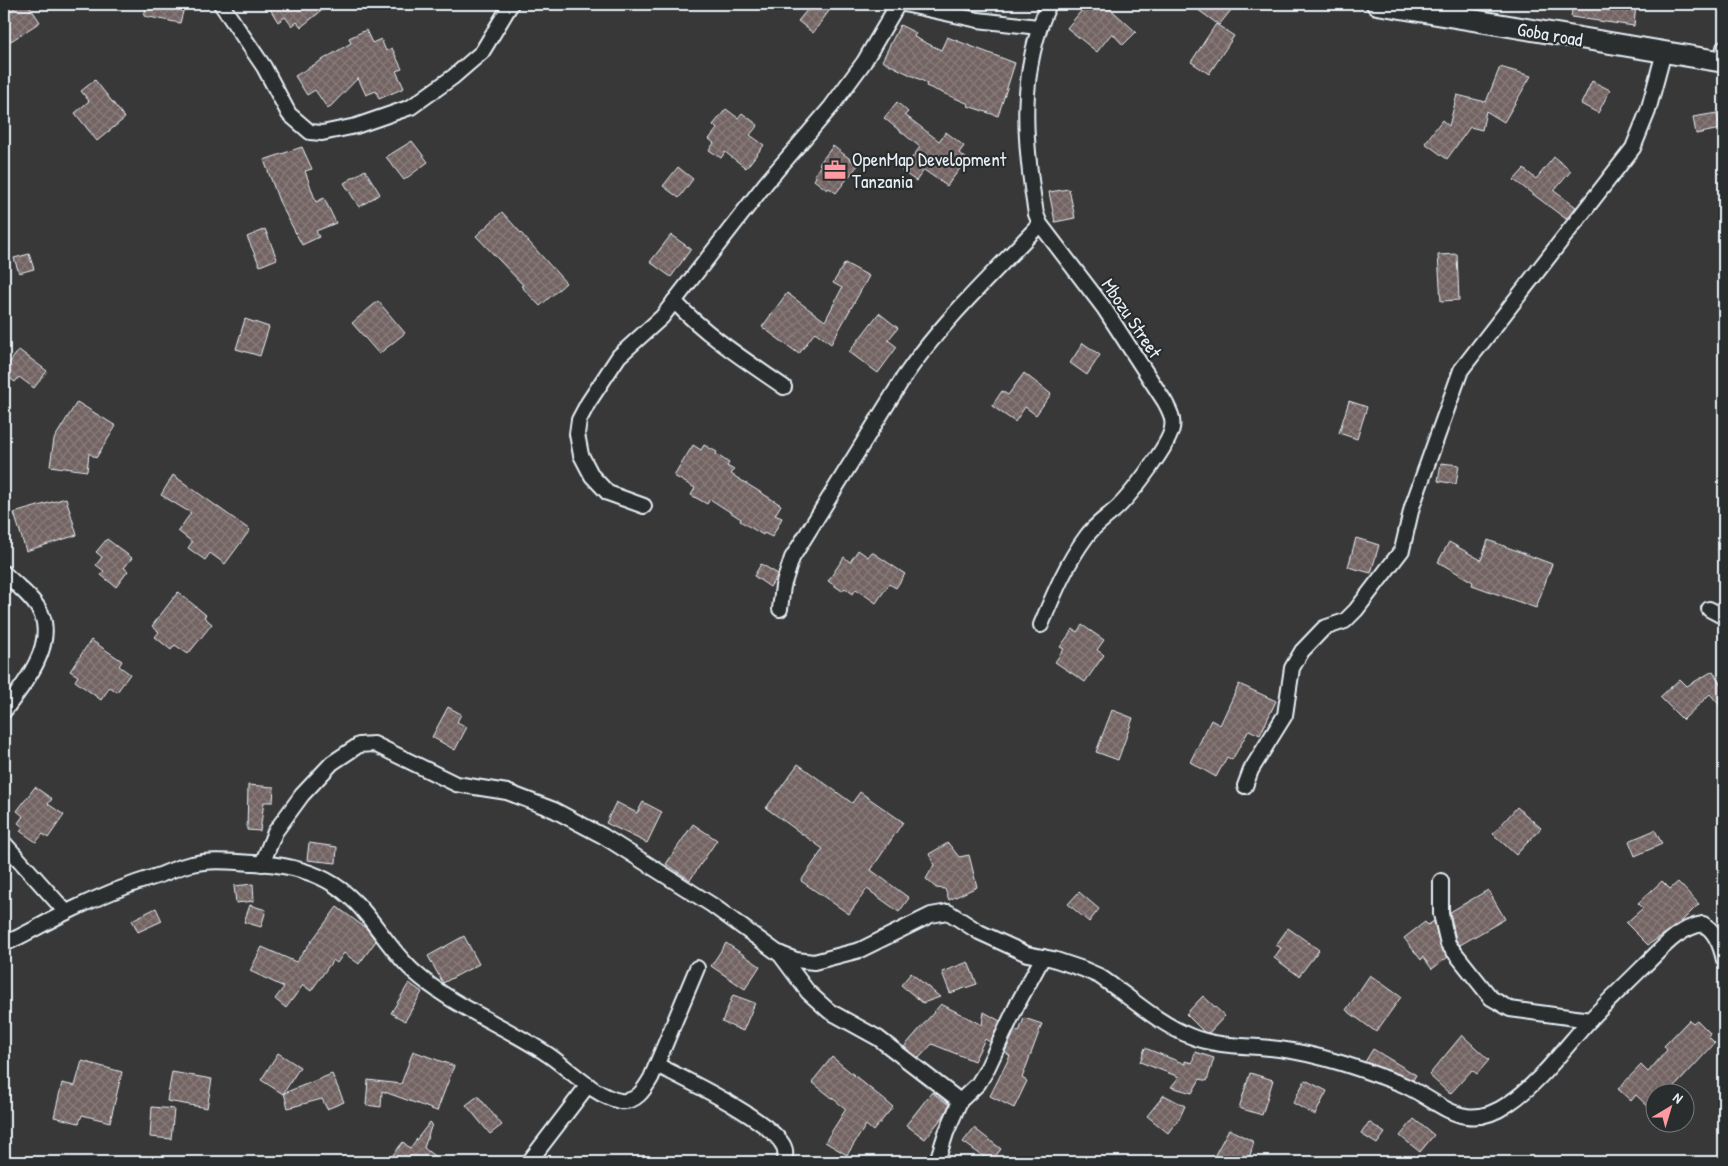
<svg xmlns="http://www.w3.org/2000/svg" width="1728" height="1166" font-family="'Patrick Hand',sans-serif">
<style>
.building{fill:url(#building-cross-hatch);stroke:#e8f1f8}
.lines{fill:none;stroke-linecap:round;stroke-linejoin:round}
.street-casing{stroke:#e8f1f8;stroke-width:18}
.secondary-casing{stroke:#e8f1f8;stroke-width:24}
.street{stroke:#2a2d2e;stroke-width:14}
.secondary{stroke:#2a2d2e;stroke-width:20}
.labels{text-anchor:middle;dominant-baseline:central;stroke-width:4.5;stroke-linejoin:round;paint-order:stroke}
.street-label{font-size:19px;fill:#e8f1f8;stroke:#2a2d2e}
.poi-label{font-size:19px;fill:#e8f1f8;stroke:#2a2d2e;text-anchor:start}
</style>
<defs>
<pattern id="building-cross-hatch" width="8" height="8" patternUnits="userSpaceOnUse" patternTransform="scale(1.25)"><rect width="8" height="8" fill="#736463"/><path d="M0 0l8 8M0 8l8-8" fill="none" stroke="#877b7a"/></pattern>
</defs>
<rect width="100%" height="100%" fill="#393839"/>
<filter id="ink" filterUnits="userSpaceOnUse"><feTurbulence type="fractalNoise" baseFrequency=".02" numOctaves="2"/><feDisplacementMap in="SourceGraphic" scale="10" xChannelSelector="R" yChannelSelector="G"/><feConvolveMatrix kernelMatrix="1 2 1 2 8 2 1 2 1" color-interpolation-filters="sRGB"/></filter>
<g filter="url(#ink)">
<g class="building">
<polygon points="20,4 28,4 40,22 11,41 4,31 4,15"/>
<polygon points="147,4 185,4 180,23 144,16"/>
<polygon points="267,4 330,4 301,27 297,22 292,26 285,17 278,22"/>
<polygon points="812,4 834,4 813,33 798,21"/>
<polygon points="1087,4 1105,4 1136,32 1123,45 1112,33 1097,52 1067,28"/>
<polygon points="1190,4 1236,4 1219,25"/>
<polygon points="1573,4 1636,4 1634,26 1571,17"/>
<polygon points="1216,24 1234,36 1209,74 1191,62"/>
<polygon points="900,25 916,33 914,37 941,50 947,37 1015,63 998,116 968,106 969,104 926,86 927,83 882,61"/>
<polygon points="366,30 372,43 381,39 386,51 392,48 402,69 396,71 404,88 379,99 376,91 366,95 358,78 328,109 315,90 307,95 295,76 351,43 349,38"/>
<polygon points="1500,67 1531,76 1504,122 1486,111 1482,130 1470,127 1447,159 1425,143 1442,120 1449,126 1457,95 1486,102"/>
<polygon points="95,80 125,118 97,141 75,113 89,101 81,91"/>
<polygon points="1592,81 1610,90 1598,113 1581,104"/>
<polygon points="897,102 908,112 905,115 939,141 946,132 964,146 959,153 967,159 947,186 924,170 916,181 902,171 920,147 884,118"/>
<polygon points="726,109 738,118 742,113 758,125 750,135 764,145 746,168 725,152 721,158 709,150 714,143 709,139 717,129 713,125"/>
<polygon points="1717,113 1720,129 1696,134 1693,117"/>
<polygon points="412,141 428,162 404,180 386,157"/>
<polygon points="833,146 858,165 836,193 829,188 827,190 814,180 816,177 814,175 821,165 819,164"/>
<polygon points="302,147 312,169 305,171 316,202 324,198 336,223 316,231 319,237 302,245 279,201 264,160"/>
<polygon points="1554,157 1571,171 1554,191 1576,207 1566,219 1514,180 1524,169 1536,179"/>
<polygon points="678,167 693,179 679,198 663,186"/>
<polygon points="365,170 380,194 359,207 344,183"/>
<polygon points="1069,189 1075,218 1055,222 1049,192"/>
<polygon points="502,212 566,283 540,306 521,286 523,285 476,236"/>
<polygon points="265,229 277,259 260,266 247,237"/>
<polygon points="671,235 691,249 671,277 650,262"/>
<polygon points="29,254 34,269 19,273 14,258"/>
<polygon points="1457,254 1459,300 1441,301 1438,255"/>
<polygon points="845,263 869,276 831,344 815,332 799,354 762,327 787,293 825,321 842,288 833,283"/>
<polygon points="378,301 405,333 379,354 352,323"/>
<polygon points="879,313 898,328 888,340 897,347 878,373 849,352"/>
<polygon points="245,319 269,327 260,356 236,349"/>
<polygon points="1083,343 1100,355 1087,375 1070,363"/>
<polygon points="19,350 47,371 34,388 19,377 15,382 4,374 4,370"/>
<polygon points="1024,373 1051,394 1036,415 1025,407 1015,422 992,406 1002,391 1008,395"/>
<polygon points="1349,401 1367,407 1357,439 1339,433"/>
<polygon points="77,402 116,426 96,458 89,453 87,471 50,466 54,439"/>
<polygon points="693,445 701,450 704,445 717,452 716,454 729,463 727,466 734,470 731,474 781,505 775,515 782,518 772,537 764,533 763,535 740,521 741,519 710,499 707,504 691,495 695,488 674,476"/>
<polygon points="1441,463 1459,465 1456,484 1438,481"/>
<polygon points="173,475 250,530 225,564 210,553 205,560 188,548 192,542 178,531 191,513 161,495"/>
<polygon points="66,498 77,535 26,551 14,513"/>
<polygon points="1356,538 1379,545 1371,573 1348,567"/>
<polygon points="107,539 132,558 124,568 128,571 116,587 101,575 104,571 96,565 102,557 96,552"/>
<polygon points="1488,540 1552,564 1536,608 1472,585 1473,582 1438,562 1449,542 1481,560"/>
<polygon points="858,550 868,557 872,552 905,574 896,588 889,584 876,603 856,589 853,594 845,588 842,591 828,581 844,557 850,562"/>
<polygon points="761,564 778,574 770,587 754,576"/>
<polygon points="178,592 206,615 204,617 212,624 188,654 175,645 171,650 155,637 159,632 152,626"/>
<polygon points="1082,625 1104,640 1097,650 1104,655 1085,682 1055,662 1064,649 1060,647 1073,629 1077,632"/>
<polygon points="91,640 122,661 119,666 130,674 117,692 110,687 101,700 75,681 78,676 70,671"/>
<polygon points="1713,671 1724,691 1724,710 1710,694 1683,720 1660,697 1680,679 1687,686"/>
<polygon points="1239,684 1276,701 1260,735 1249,730 1232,760 1227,757 1216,777 1190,762 1211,720 1220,725"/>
<polygon points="448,707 461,714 457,722 467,727 455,750 432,737"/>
<polygon points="1112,710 1133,718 1118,760 1096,752"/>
<polygon points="798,764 852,803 860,792 903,822 871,870 909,898 899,912 867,889 849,914 801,881 823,849 766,808"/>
<polygon points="248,785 274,787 273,802 264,802 260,831 247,830"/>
<polygon points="35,787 52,799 48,804 64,815 48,838 43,834 36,842 20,831 23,827 18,823 23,816 17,811"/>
<polygon points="616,802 637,813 643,802 662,812 647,843 606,823"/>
<polygon points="1517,807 1541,828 1516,855 1493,834"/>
<polygon points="693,824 717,840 690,880 666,864"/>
<polygon points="1655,830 1662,844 1635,856 1629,841"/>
<polygon points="309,843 337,847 336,863 307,860"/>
<polygon points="948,843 959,857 969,855 977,887 949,900 945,889 936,888 926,879 934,865 929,854"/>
<polygon points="1662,881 1670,889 1678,882 1699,904 1679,924 1648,945 1626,923 1643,908 1638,903"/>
<polygon points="253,884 254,901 236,903 234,886"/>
<polygon points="1488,890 1505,919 1460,945 1456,940 1450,912"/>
<polygon points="1079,892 1099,909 1089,922 1068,904"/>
<polygon points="250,905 266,910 261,927 244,922"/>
<polygon points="337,907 367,929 376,941 359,964 344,953 337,963 333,960 311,991 303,985 286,1008 275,999 284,987 250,971 262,947 296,962"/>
<polygon points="156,908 162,921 138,932 132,920"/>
<polygon points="1434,921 1440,946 1448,957 1432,969 1423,957 1421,960 1404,938 1425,922 1428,925"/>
<polygon points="1288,928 1319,950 1299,976 1274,958 1281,948 1276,945"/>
<polygon points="464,936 479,964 443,983 428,956"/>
<polygon points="726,943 760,966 745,989 711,966"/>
<polygon points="968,962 977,984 950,993 942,972"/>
<polygon points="911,973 940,997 923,1003 901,985"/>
<polygon points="1370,975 1401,997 1376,1032 1346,1010"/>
<polygon points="409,983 422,992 405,1021 391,1013"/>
<polygon points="733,995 755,1003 743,1031 722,1022"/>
<polygon points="1203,996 1225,1016 1209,1033 1204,1032 1186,1014"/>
<polygon points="941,1004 982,1025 984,1012 1000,1021 990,1042 985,1039 974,1061 932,1044 919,1058 904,1047"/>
<polygon points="1024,1018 1042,1024 1022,1078 1027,1081 1014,1108 990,1096 1010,1056 1005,1052 1015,1030 1019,1032"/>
<polygon points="1689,1020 1693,1023 1697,1020 1710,1033 1708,1036 1715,1043 1668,1094 1656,1094 1656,1114 1636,1095 1631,1101 1618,1089 1641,1065 1648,1072 1667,1050 1664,1046"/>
<polygon points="1462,1035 1489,1060 1477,1074 1472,1070 1450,1094 1429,1075"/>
<polygon points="1145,1048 1185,1064 1185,1061 1192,1063 1195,1052 1214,1058 1207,1081 1200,1079 1192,1093 1171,1087 1179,1077 1140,1062"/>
<polygon points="1373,1049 1416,1075 1413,1080 1365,1062"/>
<polygon points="413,1051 454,1066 437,1111 382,1091 381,1107 366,1105 368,1080 401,1084"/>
<polygon points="278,1053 300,1067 283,1094 261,1080"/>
<polygon points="832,1057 893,1107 873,1131 866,1125 847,1155 825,1142 846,1109 812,1082"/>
<polygon points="82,1061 122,1072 110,1122 82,1115 79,1123 54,1117 62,1083 75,1086"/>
<polygon points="172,1072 212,1079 207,1108 167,1101"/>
<polygon points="1250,1073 1273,1080 1262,1115 1239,1108"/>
<polygon points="332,1074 344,1102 327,1109 322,1099 288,1108 284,1093"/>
<polygon points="1305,1080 1327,1091 1315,1115 1293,1103"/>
<polygon points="932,1092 949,1105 945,1114 925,1139 906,1125"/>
<polygon points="1164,1095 1185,1106 1180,1117 1168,1133 1147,1116"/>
<polygon points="478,1096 502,1125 490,1134 466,1105"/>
<polygon points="152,1107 174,1109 171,1139 150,1137"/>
<polygon points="1414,1119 1434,1135 1420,1152 1400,1136"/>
<polygon points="430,1122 432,1124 424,1148 442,1162 395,1162 398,1160 392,1156 403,1142 410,1148"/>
<polygon points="1369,1122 1385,1133 1377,1144 1361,1134"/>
<polygon points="974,1128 1001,1149 991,1162 963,1142"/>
<polygon points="1229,1129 1254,1142 1248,1162 1211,1162"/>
</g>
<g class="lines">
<g class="street-casing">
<g id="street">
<polyline points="221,4 264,67 289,114 310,132 322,133 356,126 411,107 453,77 482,52 511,4"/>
<polyline points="904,4 978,20 1038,27"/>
<polyline points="1721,61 1724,48"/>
<path d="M674,301C707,336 745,360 784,387"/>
<polyline points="644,506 608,493 592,476 581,455 577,434 579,420 588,403 619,356 662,317 766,183 831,107 864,62 898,4"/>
<path d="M4,573C16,585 33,597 41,613C56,646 23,686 4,711"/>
<path d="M780,609L783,586L792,558L904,377C943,320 993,274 1040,224"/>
<polyline points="1709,609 1724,617"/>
<path d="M1041,625C1054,594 1066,564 1086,537C1094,525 1109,516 1119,506C1132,493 1170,444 1172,428C1174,418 1169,410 1165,402L1104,308L1040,224L1036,214C1024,142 1018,71 1049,4"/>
<polyline points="1245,786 1251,770 1285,715 1292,668 1302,651 1324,628 1345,621 1356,610 1402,550 1412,507 1461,370 1633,148 1648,111 1664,52"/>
<polyline points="4,843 66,912"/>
<path d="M262,864L275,832L302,795L332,763L359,745L374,744L456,784L507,792L554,810L603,836L712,905L778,953L796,960L814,962L860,950L931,915L948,912L979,932L1027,954L1053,959L1083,969L1099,976C1129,996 1157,1023 1190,1036C1219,1048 1249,1045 1279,1049C1319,1054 1361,1069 1399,1083C1439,1099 1462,1136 1508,1104C1540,1083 1564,1048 1590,1020C1607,1002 1625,985 1643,967C1661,950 1677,928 1703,924C1716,931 1721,946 1724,960"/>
<polyline points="1441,881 1441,914 1448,944 1491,998 1510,1009 1590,1020"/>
<path d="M4,944C25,935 44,923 65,913C95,898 127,885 160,875C170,871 181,866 192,864C212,859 233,862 253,863C279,864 303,868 326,880C366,901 381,941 412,970C450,1005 501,1024 544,1052C567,1066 593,1096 620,1101C636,1103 644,1090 651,1078L697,968"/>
<polyline points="779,953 808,992 829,1011 878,1038 960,1101"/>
<path d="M657,1065C684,1079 773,1121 784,1147C786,1151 785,1158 784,1162"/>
<polyline points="529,1162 588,1085"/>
<polyline points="941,1162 939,1155 946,1133 960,1101 978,1084 986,1071 1018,1003 1043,957"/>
</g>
</g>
<g class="secondary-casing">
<polyline id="secondary" points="1377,4 1724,62"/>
</g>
<use href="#street" class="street"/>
<use href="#secondary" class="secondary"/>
</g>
</g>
<defs>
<g id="office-bare" transform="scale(1.725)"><path d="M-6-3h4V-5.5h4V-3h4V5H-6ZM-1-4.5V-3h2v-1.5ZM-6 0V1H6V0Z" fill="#ff9aa2" stroke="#2a2d2e" stroke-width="2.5" paint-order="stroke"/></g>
</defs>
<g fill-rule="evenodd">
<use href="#office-bare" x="835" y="170"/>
</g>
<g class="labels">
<g class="street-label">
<text transform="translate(1550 34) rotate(10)">Goba road</text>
<text transform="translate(1132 318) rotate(56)">Mbozu Street</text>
</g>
<g class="poi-label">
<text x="852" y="159">OpenMap Development<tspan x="852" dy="22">Tanzania</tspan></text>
</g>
</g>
<rect width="1728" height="1166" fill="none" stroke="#2a2d2e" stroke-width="20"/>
<rect x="10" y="10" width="1708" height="1146" fill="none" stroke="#e8f1f8" stroke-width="2" filter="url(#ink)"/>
<g transform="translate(1670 1108) rotate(38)"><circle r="24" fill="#2a2d2e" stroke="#767b7f"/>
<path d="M0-4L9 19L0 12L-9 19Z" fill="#ff9aa2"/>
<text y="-8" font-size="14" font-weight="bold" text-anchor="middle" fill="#e8f1f8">N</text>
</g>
</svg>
